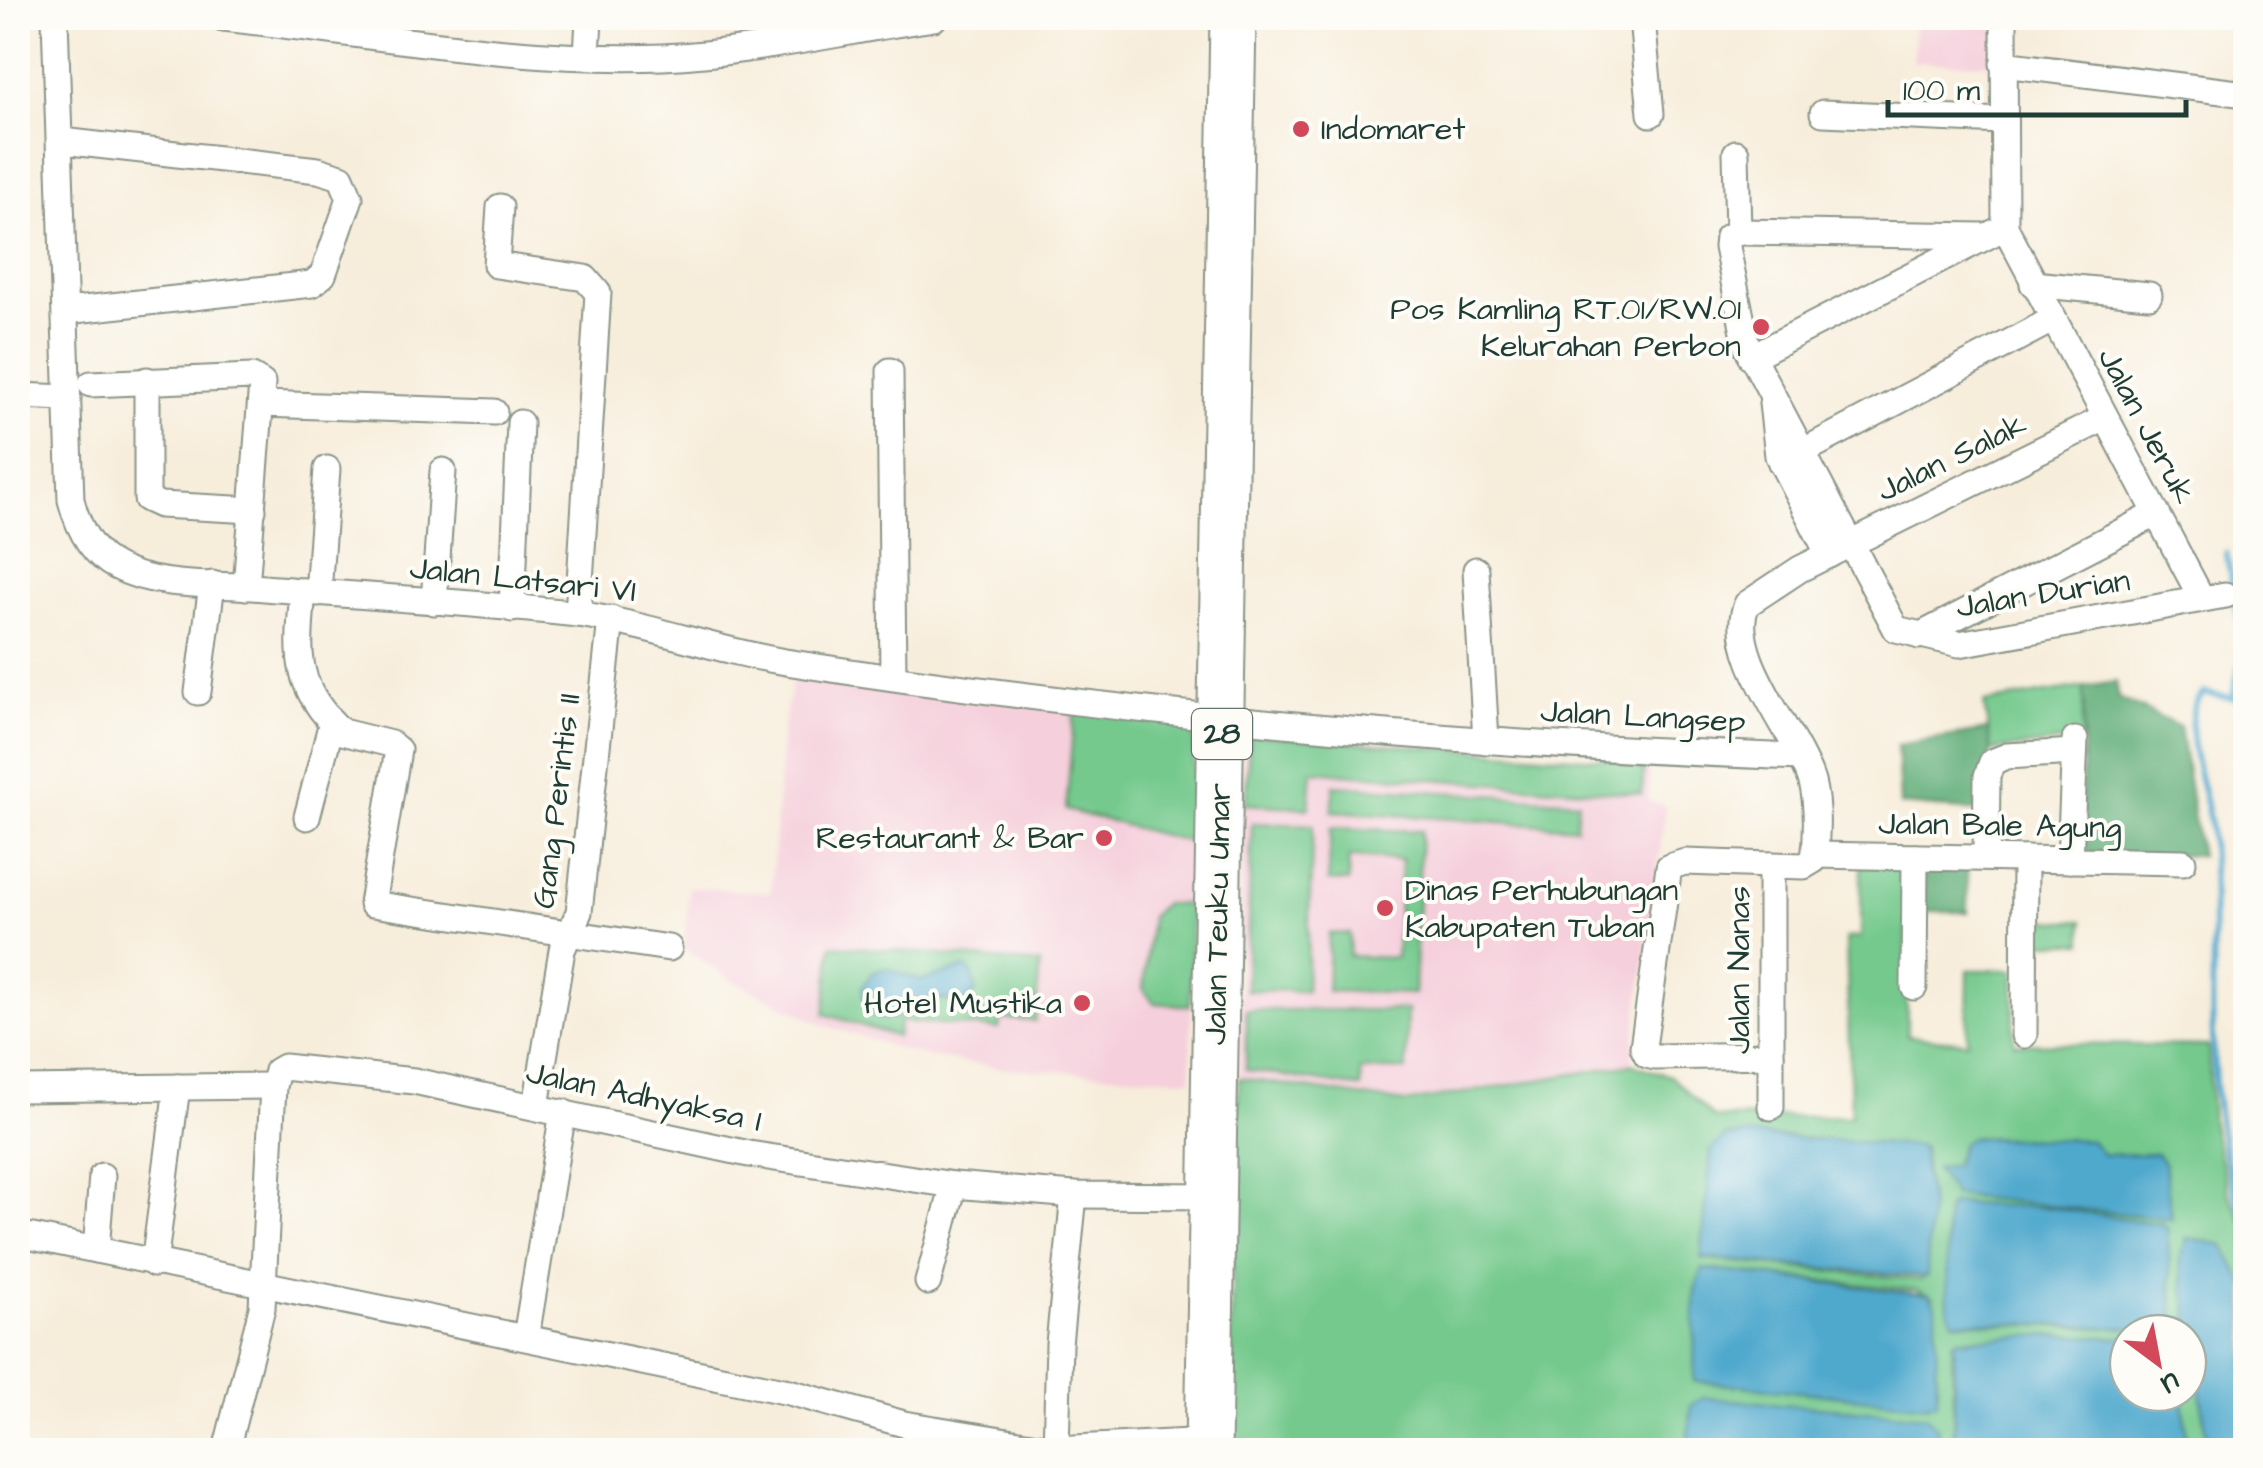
<svg xmlns="http://www.w3.org/2000/svg" width="2263" height="1468" font-family="'Architects Daughter',sans-serif">
<style>
.built{fill:#f5cfdc}
.green{fill:#75c98d;stroke:#4a8360;stroke-width:2.5;fill-rule:evenodd}
.forest{fill:#60ad78;stroke:#407556;stroke-width:2.5}
.water{fill:#50a9cd;stroke:#387380;stroke-width:2.5}
.lines{fill:none;stroke-linecap:round;stroke-linejoin:round}
.stream{stroke:#50a9cd;stroke-width:6}
.street-casing{stroke:#8b9588;stroke-width:29}
.highway-casing{stroke:#8b9588;stroke-width:49}
.street{stroke:#fff;stroke-width:25}
.highway{stroke:#fff;stroke-width:45}
.poi-dot{fill:#d1495b;stroke:#fdfcf7;stroke-width:4}
.labels{text-anchor:middle;dominant-baseline:central;stroke-width:8;stroke-linejoin:round;paint-order:stroke}
.shield{fill:#fdfcf7;stroke:#62766e;stroke-width:2.5}
.shield-label{font-size:30px;font-weight:bold;fill:#1f3d34}
.poi-label{font-size:32px;fill:#1f3d34;stroke:#fdfcf7;text-anchor:end}
.street-label{font-size:32px;fill:#1f3d34;stroke:#fdfcf7}
</style>
<rect width="100%" height="100%" fill="#fdfcf7"/>
<filter id="ink" filterUnits="userSpaceOnUse"><feTurbulence type="fractalNoise" baseFrequency=".01" numOctaves="2"/><feDisplacementMap in="SourceGraphic" scale="20" xChannelSelector="R" yChannelSelector="G"/><feConvolveMatrix kernelMatrix="1 2 1 2 8 2 1 2 1" color-interpolation-filters="sRGB"/></filter>
<filter id="wash" filterUnits="userSpaceOnUse"><feTurbulence type="fractalNoise" baseFrequency=".0048" numOctaves="4" result="noise"/><feDisplacementMap in="SourceGraphic" scale="40" xChannelSelector="R" yChannelSelector="G"/><feGaussianBlur stdDeviation="2.25" result="paint"/><feColorMatrix in="noise" values="0 0 0 0 0 0 0 0 0 0 0 0 0 0 0 0 0 1.4 0 .05"/><feComposite in="paint" operator="in"/></filter>
<g filter="url(#wash)">
<rect width="100%" height="100%" fill="#f7eddb"/>
<g class="built">
<polygon points="1915,18 1997,18 1996,64 1913,62"/>
<polygon points="793,675 1075,705 1067,810 1193,843 1191,1079 1002,1068 923,1056 821,1024 733,981 684,949 689,887 771,892 782,734"/>
<polygon points="1243,732 1650,761 1649,801 1666,806 1631,1064 1405,1103 1239,1078"/>
</g>
<g class="green">
<polygon points="2084,687 2082,739 1991,751 1984,703"/>
<polygon points="1075,705 1194,726 1193,843 1066,810"/>
<polygon points="1250,735 1644,762 1642,794 1312,771 1309,808 1245,804"/>
<polygon points="1334,785 1578,801 1576,827 1332,811"/>
<polygon points="1252,823 1313,825 1306,991 1246,990"/>
<polygon points="1331,828 1421,831 1414,994 1327,991 1329,933 1350,934 1349,956 1396,958 1401,860 1349,857 1348,882 1328,881"/>
<path d="M1861,866H1906L1907,1036L1967,1042L1968,970H2014V1043L2208,1046L2212,1125L2229,1193L2246,1230L2245,1286L2224,1245L2187,1238L2180,1260L2209,1450H2188L2182,1393H2188V1333H2128V1338H1958L1952,1345L1954,1450H1938V1431L1926,1416L1704,1398L1691,1405L1687,1450H1227L1239,1078L1405,1103L1631,1064L1671,1076L1714,1118L1851,1116L1846,938L1861,937ZM1745,1135L1923,1148L1930,1207L1922,1280L1702,1259L1711,1150L1727,1136ZM1975,1137L2090,1140L2103,1155L2157,1154L2164,1163L2172,1219L1954,1195L1938,1167L1954,1165L1962,1144ZM1951,1204L2053,1208L2162,1224L2167,1228L2174,1325L2104,1328L1956,1322L1948,1302L1946,1211ZM1703,1269L1917,1290L1933,1297L1938,1392L1929,1405L1694,1381L1695,1290Z"/>
<polygon points="1164,904 1192,904 1190,1006 1154,1003 1143,989 1151,916"/>
<rect x="2032" y="921" width="51" height="22"/>
<polygon points="832,945 1040,964 1035,1021 1001,1019 999,1029 900,1021 897,1037 825,1014"/>
<polygon points="1246,1010 1407,1010 1406,1070 1360,1070 1361,1088 1246,1070"/>
</g>
<g class="forest">
<polygon points="2116,682 2119,698 2180,727 2200,856 2080,854 2084,687"/>
<polygon points="1988,730 1991,751 1977,811 1900,805 1897,745"/>
<polygon points="1923,867 1967,867 1968,912 1923,912"/>
</g>
<g class="water">
<polygon points="886,968 921,981 965,968 973,974 976,991 965,1002 929,999 894,1018 879,1018 865,1005 862,987 873,972"/>
<polygon points="1745,1135 1921,1146 1930,1207 1927,1277 1701,1258 1711,1150 1724,1137"/>
<polygon points="1970,1138 2091,1140 2103,1155 2157,1154 2164,1163 2172,1219 1954,1195 1936,1169 1954,1165 1962,1144"/>
<polygon points="1955,1203 2053,1208 2162,1224 2167,1228 2174,1325 2150,1329 1953,1321 1948,1309 1946,1220 1947,1208"/>
<polygon points="2187,1238 2224,1245 2245,1286 2245,1450 2209,1450 2180,1260"/>
<polygon points="1703,1269 1930,1295 1936,1306 1937,1402 1920,1404 1694,1381 1695,1290"/>
<polygon points="2047,1335 2128,1338 2128,1393 2182,1393 2188,1450 1954,1450 1954,1340"/>
<polygon points="1704,1398 1926,1416 1937,1427 1938,1450 1687,1450 1691,1405"/>
</g>
<g class="lines">
<g class="stream">
<polyline points="2226,553 2244,645 2233,696"/>
<path d="M2246,700L2204,693C2174,716 2207,792 2210,825C2221,956 2194,1097 2246,1221"/>
</g>
</g>
</g>
<g filter="url(#ink)">
<g class="lines">
<g class="street-casing">
<g id="street">
<path d="M55,18L71,500C78,527 91,554 117,567C154,587 210,584 252,587C360,596 470,602 578,614C651,625 719,652 792,663C1126,715 1462,745 1800,757"/>
<path d="M223,18C366,33 519,63 663,57C753,53 845,31 934,18"/>
<polyline points="1642,18 1651,114"/>
<polyline points="2004,18 2005,227 2202,599"/>
<polyline points="587,56 589,18"/>
<polyline points="2003,64 2246,94"/>
<polyline points="1823,113 2003,121"/>
<polyline points="62,141 318,170 341,177 350,198 323,275 312,284 66,311"/>
<polyline points="1736,153 1738,232"/>
<polyline points="500,207 496,265 585,278 598,293 578,614"/>
<polyline points="1738,232 1728,237 1727,247 1747,347 1896,629 1959,644 2225,595"/>
<polyline points="1738,232 1983,236"/>
<polyline points="2033,284 2149,295"/>
<polyline points="1751,357 2005,227"/>
<polyline points="890,371 893,677"/>
<polyline points="147,380 147,499 160,505 253,510"/>
<polyline points="91,384 252,377 262,383 246,587"/>
<polyline points="18,396 68,398"/>
<polyline points="1772,403 1778,456 1829,555"/>
<polyline points="262,404 494,412"/>
<polyline points="1781,463 2052,320"/>
<polyline points="1476,570 1486,741"/>
<path d="M303,591C298,652 292,686 342,732L391,744L398,750L372,904L669,948"/>
<polyline points="318,593 327,469"/>
<polyline points="434,602 443,471"/>
<polyline points="512,609 520,423"/>
<polyline points="1919,636 2156,514"/>
<polyline points="198,692 212,584"/>
<polyline points="307,817 332,722"/>
<polyline points="1815,855 2183,862"/>
<polyline points="1986,858 1987,776 1992,762 2007,756 2074,752"/>
<polyline points="2070,860 2075,740"/>
<polyline points="1771,865 1685,862 1669,867 1643,1047 1647,1055 1655,1057 1771,1055"/>
<polyline points="1914,987 1915,857"/>
<polyline points="2024,1035 2025,859"/>
<polyline points="18,1089 273,1086"/>
<polyline points="536,1106 562,950 579,912 611,619"/>
<path d="M1771,1107V865L1804,866L1814,860C1817,837 1818,805 1812,782C1799,736 1724,654 1747,604L1800,569L2105,418"/>
<polyline points="18,1234 789,1392 904,1424 1056,1449 1209,1441"/>
<polyline points="96,1250 102,1176"/>
<polyline points="154,1264 177,1087"/>
<polyline points="928,1282 954,1185"/>
<polyline points="526,1337 563,1112"/>
<polyline points="1056,1449 1059,1344 1074,1195"/>
<polyline points="226,1450 262,1308 273,1086 277,1071 284,1067 414,1081 749,1154 954,1185 1074,1195 1213,1196"/>
</g>
</g>
<g class="highway-casing">
<polyline id="highway" points="1208,1450 1233,18"/>
</g>
<use href="#street" class="street"/>
<use href="#highway" class="highway"/>
</g>
</g>
<g class="poi-dot">
<circle cx="1301" cy="129" r="10"/>
<circle cx="1761" cy="327" r="10"/>
<circle cx="1104" cy="838" r="10"/>
<circle cx="1385" cy="908" r="10"/>
<circle cx="1082" cy="1003" r="10"/>
</g>
<g class="labels">
<rect class="shield" x="1192" y="709" width="60" height="50" rx="8"/>
<g class="shield-label">
<text x="1222" y="734">28</text>
</g>
<g class="poi-label">
<text x="1321" y="129" text-anchor="start">Indomaret</text>
<text x="1741" y="309">Pos Kamling RT.01/RW.01<tspan x="1741" dy="37">Kelurahan Perbon</tspan></text>
<text x="1084" y="838">Restaurant &amp; Bar</text>
<text x="1405" y="890" text-anchor="start">Dinas Perhubungan<tspan x="1405" dy="37">Kabupaten Tuban</tspan></text>
<text x="1062" y="1003">Hotel Mustika</text>
</g>
<g class="street-label">
<text transform="translate(2146 426) rotate(62)">Jalan Jeruk</text>
<text transform="translate(1952 458) rotate(-26)">Jalan Salak</text>
<text transform="translate(523 580) rotate(6)">Jalan Latsari VI</text>
<text transform="translate(2043 594) rotate(-9)">Jalan Durian</text>
<text transform="translate(1643 717) rotate(3)">Jalan Langsep</text>
<text transform="translate(557 801) rotate(-83)">Gang Perintis II</text>
<text transform="translate(2000 826) rotate(1)">Jalan Bale Agung</text>
<text transform="translate(1218 914) rotate(-89)">Jalan Teuku Umar</text>
<text transform="translate(1739 970) rotate(-90)">Jalan Nanas</text>
<text transform="translate(644 1097) rotate(12)">Jalan Adhyaksa I</text>
</g>
</g>
<rect width="2263" height="1468" fill="none" stroke="#fdfcf7" stroke-width="60"/>
<g transform="translate(2158 1363) rotate(148)"><circle r="48" fill="#fdfcf7" stroke="#a4b0a9" stroke-width="2.5"/>
<path d="M0-8L18 38L0 25L-18 38Z" fill="#d1495b"/>
<text y="-15" font-size="28" font-weight="bold" text-anchor="middle" fill="#1f3d34">U</text>
</g>
<path d="M1888 100v15h298v-15" fill="none" stroke="#1f3d34" stroke-width="5"/>
<text x="1903" y="100" font-size="30" fill="#1f3d34" stroke="#fdfcf7" stroke-width="8" paint-order="stroke">100 m</text>
</svg>
